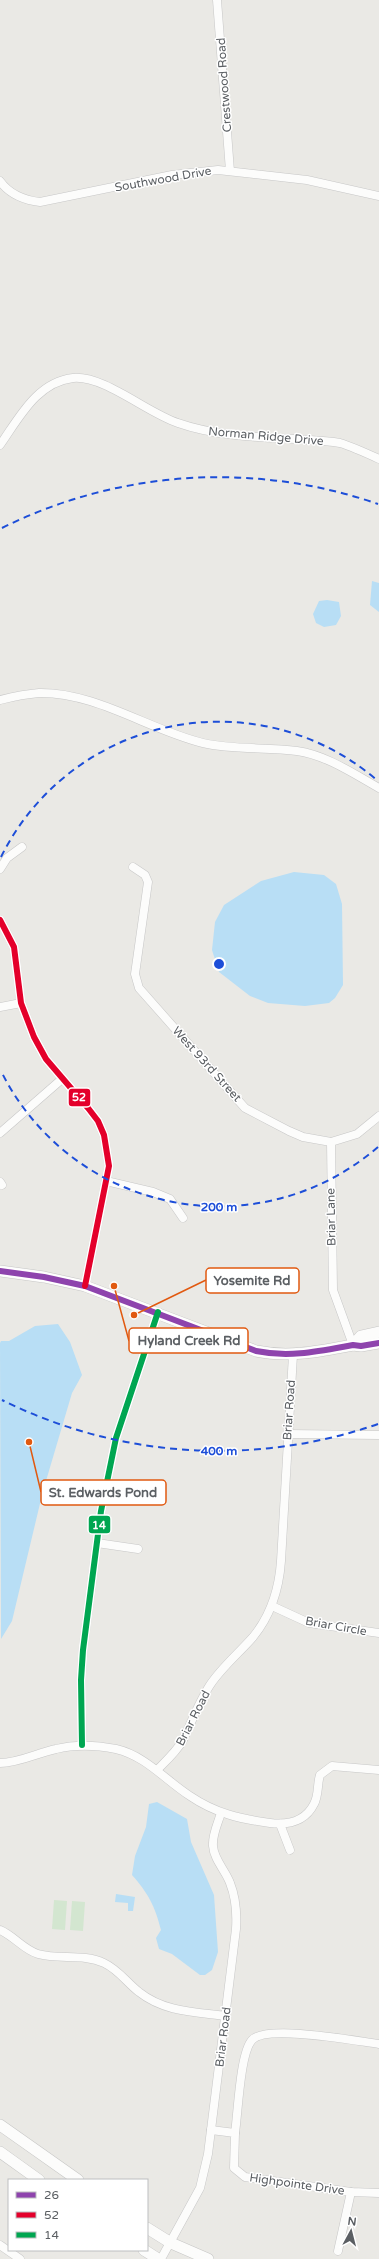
<svg xmlns="http://www.w3.org/2000/svg" width="379" height="2259" font-family="'Varela Round',sans-serif">
<style>
.green{fill:#d3e6d0}
.water{fill:#b8def5}
.lines{fill:none;stroke-linecap:round;stroke-linejoin:round}
.street-casing{stroke:#c7c7c7;stroke-width:9}
.secondary-casing{stroke:#c6c6c5;stroke-width:12}
.street{stroke:#fcfcfb;stroke-width:8}
.secondary{stroke:#fcfcfb;stroke-width:11}
.bus-1-casing{stroke:#fff;stroke-width:9}
.bus-2-casing{stroke:#fff;stroke-width:9}
.bus-3-casing{stroke:#fff;stroke-width:9}
.bus-1{stroke:#8e44ad;stroke-width:6}
.bus-2{stroke:#e4002b;stroke-width:6}
.bus-3{stroke:#00a651;stroke-width:6}
.ring{fill:none;stroke:#1d4ed8;stroke-width:2;stroke-dasharray:7 5}
.labels{text-anchor:middle;dominant-baseline:central;stroke-width:3;stroke-linejoin:round;paint-order:stroke}
.street-label{font-size:12px;fill:#5b5f63;stroke:#fff}
.centre{fill:#1d4ed8;stroke:#fff;stroke-width:2}
.ring-label{font-size:12px;text-anchor:middle;font-weight:bold;fill:#1d4ed8;stroke:#fff;stroke-width:3;stroke-linejoin:round;paint-order:stroke}
.leader{fill:none;stroke:#e15910;stroke-width:1.5}
.callout-dot{fill:#e15910;stroke:#fff;stroke-width:1.5}
.callout{fill:#fff;stroke:#e15910;stroke-width:1.5}
.callout-label{font-size:13px;text-anchor:middle;font-weight:bold;fill:#5b5f63}
.line-badge{stroke:#fff;stroke-width:1.5}
.badge-label{font-size:11px;text-anchor:middle;font-weight:bold;fill:#fff}
</style>
<rect width="100%" height="100%" fill="#eae9e5"/>
<g class="green">
<polygon points="54,1900 67,1901 65,1930 52,1929"/>
<polygon points="72,1901 85,1902 83,1931 70,1930"/>
</g>
<g class="water">
<polygon points="372,581 379,583 379,612 370,605"/>
<polygon points="327,600 339,602 341,616 336,625 324,627 316,623 313,614 319,601"/>
<polygon points="294,872 324,875 336,884 342,904 343,985 335,998 329,1003 305,1006 268,1003 250,996 219,972 212,950 215,922 224,905 261,881"/>
<polygon points="58,1324 70,1342 82,1375 72,1393 43,1491 12,1621 1,1639 0,1343 1,1341 9,1341 35,1326"/>
<path d="M157,1802L187,1819L191,1842L214,1895L218,1952L212,1970L205,1975H200L172,1954L159,1949L156,1938L161,1930C155,1906 148,1893 132,1875L135,1856L146,1827L149,1804Z"/>
<polygon points="116,1894 135,1897 133,1911 128,1911 128,1903 115,1902"/>
</g>
<g class="lines">
<g class="street-casing">
<g id="street">
<polyline points="217,0 230,171"/>
<path d="M0,181C10,195 24,200 40,202L172,175L218,170L307,180L379,196"/>
<path d="M0,445C19,418 37,382 73,378C104,375 147,413 178,423C215,436 255,437 294,439C309,440 325,440 340,443C353,447 366,453 379,459"/>
<path d="M0,700C12,697 26,694 39,693C96,692 149,730 203,743C234,750 266,747 297,751C326,755 354,774 379,788"/>
<polyline points="133,867 145,875 148,882 135,974 139,988 245,1108 289,1131 303,1137 331,1142"/>
<polyline points="0,869 7,858 22,847"/>
<polyline points="0,920 14,947 21,1003 34,1037 46,1059 88,1108 98,1121 104,1135 109,1166 85,1286"/>
<polyline points="0,1007 21,1003"/>
<polyline points="0,1133 62,1079"/>
<polyline points="106,1181 153,1192 170,1199 183,1218"/>
<polyline points="0,1182 2,1185"/>
<polyline points="353,1345 333,1290 331,1142 357,1134 379,1116"/>
<polyline points="287,1434 379,1435"/>
<polyline points="97,1543 138,1549"/>
<polyline points="272,1606 309,1623 379,1633"/>
<polyline points="82,1745 81,1680 83,1650 101,1511 116,1438 158,1312"/>
<path d="M0,1763C19,1763 37,1753 56,1749C76,1744 96,1745 116,1749C146,1756 165,1780 190,1796C215,1813 240,1819 270,1823C287,1825 305,1822 314,1804C319,1795 317,1784 320,1775L332,1766L379,1770"/>
<path d="M157,1770C167,1760 177,1751 183,1740C192,1721 199,1702 210,1685C222,1667 239,1653 253,1637C271,1615 279,1590 281,1561L293,1355"/>
<polyline points="280,1824 290,1850"/>
<path d="M0,1930C14,1936 24,1950 38,1954C60,1960 83,1953 104,1963C119,1970 127,1983 139,1992C164,2012 195,2012 226,2016"/>
<polyline points="211,2130 235,2133 234,2168 245,2177 351,2192 379,2193"/>
<path d="M235,2133C238,2113 240,2053 252,2040C266,2024 356,2041 379,2044"/>
<polyline points="0,2245 20,2259"/>
<polyline points="338,2251 351,2192"/>
<path d="M161,2259L200,2188L208,2154L236,1929C237,1913 236,1898 230,1883C226,1871 214,1860 213,1846C212,1835 218,1823 221,1813"/>
</g>
</g>
<g class="secondary-casing">
<g id="secondary">
<path d="M0,1271L44,1277L85,1286L256,1351C290,1358 320,1351 353,1345L361,1346L379,1343"/>
<polyline points="353,1345 361,1336 379,1332"/>
<polyline points="0,2125 78,2180"/>
<polyline points="0,2152 39,2180"/>
<polyline points="147,2228 171,2243 208,2259"/>
<polyline points="144,2250 158,2259"/>
</g>
</g>
<use href="#street" class="street"/>
<use href="#secondary" class="secondary"/>
<g class="bus-1-casing">
<path id="bus-1" d="M0,1271L44,1277L85,1286L256,1351C290,1358 320,1351 353,1345L361,1346L379,1343"/>
</g>
<g class="bus-2-casing">
<polyline id="bus-2" points="0,920 14,947 21,1003 34,1037 46,1059 88,1108 98,1121 104,1135 109,1166 85,1286"/>
</g>
<g class="bus-3-casing">
<polyline id="bus-3" points="82,1745 81,1680 83,1650 101,1511 116,1438 158,1312"/>
</g>
<use href="#bus-1" class="bus-1"/>
<use href="#bus-2" class="bus-2"/>
<use href="#bus-3" class="bus-3"/>
</g>
<g class="ring">
<path d="M378 1147A243 243 0 0 1 1 1071M1 857A243 243 0 0 1 378 781"/>
<path d="M378 1424A487 487 0 0 1 2 1400M2 528A487 487 0 0 1 378 504"/>
</g>
<g class="labels">
<g class="street-label">
<text transform="translate(224 85) rotate(-94)">Crestwood Road</text>
<text transform="translate(163 179) rotate(-10)">Southwood Drive</text>
<text transform="translate(266 436) rotate(5)">Norman Ridge Drive</text>
<text transform="translate(207 1064) rotate(48)">West 93rd Street</text>
<text transform="translate(331 1217) rotate(-91)">Briar Lane</text>
<text transform="translate(289 1410) rotate(-86)">Briar Road</text>
<text transform="translate(336 1626) rotate(10)">Briar Circle</text>
<text transform="translate(193 1718) rotate(-63)">Briar Road</text>
<text transform="translate(223 2037) rotate(-83)">Briar Road</text>
<text transform="translate(297 2184) rotate(8)">Highpointe Drive</text>
</g>
</g>
<circle cx="219" cy="964" r="6" class="centre"/>
<g class="ring-label">
<text x="219" y="1211">200 m</text>
<text x="219" y="1455">400 m</text>
</g>
<path class="leader" d="M134 1315L206 1280M114 1286L129 1341M29 1442L41 1492"/>
<g class="callout-dot">
<circle cx="134" cy="1315" r="4"/>
<circle cx="114" cy="1286" r="4"/>
<circle cx="29" cy="1442" r="4"/>
</g>
<g class="callout">
<rect x="206" y="1268" width="93" height="25" rx="4"/>
<rect x="129" y="1328" width="119" height="25" rx="4"/>
<rect x="41" y="1480" width="125" height="25" rx="4"/>
</g>
<g class="callout-label">
<text x="252" y="1285">Yosemite Rd</text>
<text x="189" y="1345">Hyland Creek Rd</text>
<text x="103" y="1497">St. Edwards Pond</text>
</g>
<g class="line-badge">
<rect x="68" y="1088" width="23" height="19" rx="4" fill="#e4002b"/>
<rect x="88" y="1515" width="23" height="19" rx="4" fill="#00a651"/>
</g>
<g class="badge-label">
<text x="79" y="1101">52</text>
<text x="99" y="1529">14</text>
</g>
<rect x="8" y="2179" width="140" height="72" fill="#ffffff" stroke="#bdbfc1"/>
<rect x="16" y="2192" width="20" height="6" fill="#8e44ad" stroke="#bdbfc1"/>
<text x="44" y="2199" font-size="12" fill="#5b5f63">26</text>
<rect x="16" y="2212" width="20" height="6" fill="#e4002b" stroke="#bdbfc1"/>
<text x="44" y="2219" font-size="12" fill="#5b5f63">52</text>
<rect x="16" y="2232" width="20" height="6" fill="#00a651" stroke="#bdbfc1"/>
<text x="44" y="2239" font-size="12" fill="#5b5f63">14</text>
<g transform="translate(351 2231) rotate(7)" stroke="#ffffff" stroke-width="3" paint-order="stroke">
<path d="M0-3L7 15L0 10L-7 15Z" fill="#5b5f63"/>
<text y="-6" font-size="11" font-weight="bold" text-anchor="middle" fill="#5b5f63">N</text>
</g>
</svg>
